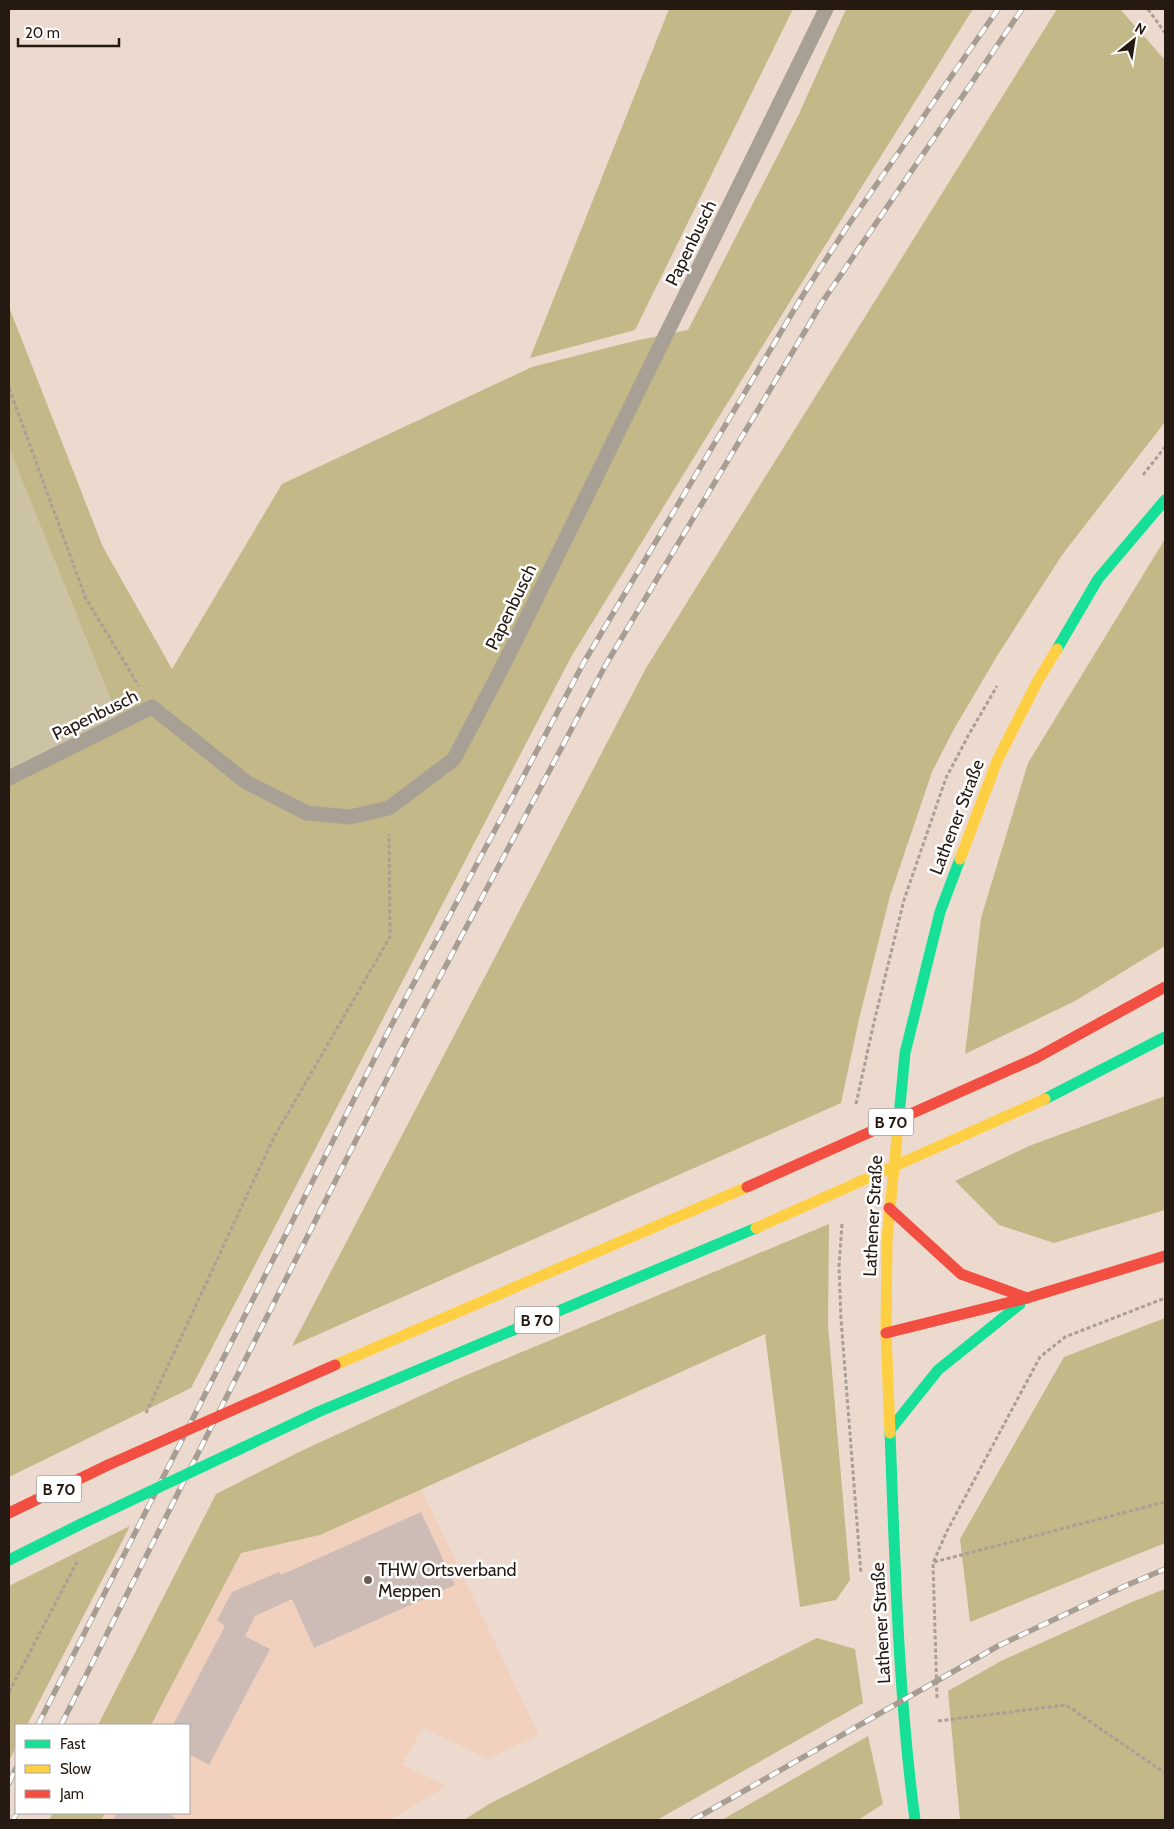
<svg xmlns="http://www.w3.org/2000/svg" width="1174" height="1829" font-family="Cabin,sans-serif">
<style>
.built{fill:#f1d1be}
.green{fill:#cbc3a3}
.forest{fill:#c2b888}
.building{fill:#cdbcb6}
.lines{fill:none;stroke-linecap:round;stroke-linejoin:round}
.path{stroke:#a99f97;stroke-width:3;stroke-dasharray:4 2.5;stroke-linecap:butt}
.lane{stroke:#a89f95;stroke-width:15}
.fast{stroke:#16e098;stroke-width:11}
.slow{stroke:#ffcf43;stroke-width:11}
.jam{stroke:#f24e42;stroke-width:11}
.rail-casing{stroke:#a79d93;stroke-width:5.5}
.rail{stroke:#fff;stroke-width:4;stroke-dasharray:11;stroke-linecap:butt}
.fast-bridge{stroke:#16e098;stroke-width:11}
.slow-bridge{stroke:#ffcf43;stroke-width:11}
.jam-bridge{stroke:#f24e42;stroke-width:11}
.poi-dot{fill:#6b5d53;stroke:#fff;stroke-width:2}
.labels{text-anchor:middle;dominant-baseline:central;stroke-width:5;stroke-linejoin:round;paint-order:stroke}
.shield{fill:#fff;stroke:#665e58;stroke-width:1}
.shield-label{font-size:16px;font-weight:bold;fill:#251911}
.street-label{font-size:18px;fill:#251911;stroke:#fff}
.poi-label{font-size:18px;fill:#251911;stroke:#fff;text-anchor:start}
</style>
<rect width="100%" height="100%" fill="#eddace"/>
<polygon class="built" points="421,1488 539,1735 488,1759 423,1728 402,1765 447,1786 390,1820 99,1820 103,1813 189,1813 189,1725 149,1725 241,1553 320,1535"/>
<polygon class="green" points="9,448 120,723 9,778"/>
<g class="forest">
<polygon points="669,9 793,9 635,330 530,358"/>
<polygon points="846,9 973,9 791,300 571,657 191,1388 9,1477 9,778 120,723 9,448 9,307 103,547 172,669 282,484 532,367 634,341 688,330 799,114"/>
<polygon points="1057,9 1120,9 1165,60 1165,422 1062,555 997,656 954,729 932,772 890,896 859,1019 841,1103 292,1346 646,668"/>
<polygon points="1165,539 1165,946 1075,1001 965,1054 981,918 1028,763"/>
<polygon points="1165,1096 1165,1210 1054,1243 999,1225 955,1181 1029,1146"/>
<polygon points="829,1224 828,1325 850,1580 836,1600 800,1607 765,1334 320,1535 241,1553 151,1725 98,1725 216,1494 299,1452 457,1379"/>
<polygon points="1165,1318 1165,1543 970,1622 960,1539 1064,1357"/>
<polygon points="130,1526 27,1725 16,1725 16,1747 9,1761 9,1586"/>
<polygon points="1165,1589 1165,1820 960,1820 948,1691 1003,1660 1132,1602"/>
<polygon points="817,1638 855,1649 863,1703 657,1820 464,1820 489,1804"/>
<polygon points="868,1736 883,1804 858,1820 722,1820"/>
<polygon points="53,1813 105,1813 101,1820 49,1820"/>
</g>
<g class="building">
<polygon points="421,1512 455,1585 314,1648 292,1599 255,1616 245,1636 270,1649 209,1765 189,1754 189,1725 173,1725 225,1626 217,1620 232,1592 279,1572 281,1575"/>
<polygon points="117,1813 166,1813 180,1820 113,1820"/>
</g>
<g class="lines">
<g class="path">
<polyline points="1148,9 1165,33"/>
<polyline points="9,388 86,599 139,686"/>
<polyline points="1143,475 1165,447"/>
<polyline points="856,1104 874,1022 904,900 946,778 968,736 997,686"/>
<polyline points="842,1224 839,1266 841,1319 861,1574"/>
<polyline points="146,1413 273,1139 390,937 389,834"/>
<polyline points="934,1562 1165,1502"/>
<polyline points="9,1692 77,1562"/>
<polyline points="937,1698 933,1563 947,1531 1040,1357 1065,1337 1165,1298"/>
<polyline points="938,1721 1066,1705 1165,1773"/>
</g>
<polyline class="lane" points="9,778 152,707 246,782 307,813 350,817 389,808 454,759 507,658 826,9"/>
<g class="fast">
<polyline points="1057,649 1098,579 1165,500"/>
<polyline points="1045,1099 1165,1037"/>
<polyline points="899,1116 905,1053 940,912 960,859"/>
<polyline points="318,1412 756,1228"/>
<polyline points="890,1430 938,1370 1020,1304"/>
<path d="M890,1433C895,1562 898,1692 915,1820"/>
<polyline points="9,1560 81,1524"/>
</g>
<g class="slow">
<polyline points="960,859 997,761 1037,682 1057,649"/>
<polyline points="335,1365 747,1187"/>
<polyline points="890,1433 886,1333 887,1240 899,1116"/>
</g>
<g class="jam">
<polyline points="1036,1058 1165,987"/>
<polyline points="889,1208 961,1274 1027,1298"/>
<polyline points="886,1333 1027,1298 1165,1256"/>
<polyline points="9,1513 108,1465"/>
</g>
<g class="rail-casing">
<g id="rail">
<polyline points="38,1725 391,1026 584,662 803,295 847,227 998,9"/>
<polyline points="61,1725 409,1035 605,666 823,301 1022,9"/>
<polyline points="9,1783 16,1768"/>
<polyline points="13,1820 17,1813"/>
<polyline points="693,1820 998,1646 1125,1586 1165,1569"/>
</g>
</g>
<use href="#rail" class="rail"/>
<polyline class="fast-bridge" points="81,1524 318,1412"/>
<polyline class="slow-bridge" points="756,1228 1045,1099"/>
<g class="jam-bridge">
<polyline points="747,1187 1036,1058"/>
<polyline points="108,1465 335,1365"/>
</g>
</g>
<circle class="poi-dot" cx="368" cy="1580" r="5"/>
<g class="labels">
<g class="shield">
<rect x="868.5" y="1108.5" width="45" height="27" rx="4"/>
<rect x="514.5" y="1306.5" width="45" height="27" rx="4"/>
<rect x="36.5" y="1475.5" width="45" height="27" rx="4"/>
</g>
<g class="shield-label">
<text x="891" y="1122">B 70</text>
<text x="537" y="1320">B 70</text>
<text x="59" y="1489">B 70</text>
</g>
<g class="street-label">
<text transform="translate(691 243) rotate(-64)">Papenbusch</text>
<text transform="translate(511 607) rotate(-64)">Papenbusch</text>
<text transform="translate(95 715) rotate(-26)">Papenbusch</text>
<text transform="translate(957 817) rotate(-69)">Lathener Straße</text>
<text transform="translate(873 1216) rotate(-87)">Lathener Straße</text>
<text transform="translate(881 1623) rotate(-93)">Lathener Straße</text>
</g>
<g class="poi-label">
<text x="378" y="1570">THW Ortsverband<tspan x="378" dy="21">Meppen</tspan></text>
</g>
</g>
<rect width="1174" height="1829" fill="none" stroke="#251911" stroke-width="20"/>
<rect x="15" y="1724" width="175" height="90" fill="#ffffff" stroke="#a8a3a0"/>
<rect x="25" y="1740" width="25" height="8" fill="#16e098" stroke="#a8a3a0"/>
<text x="60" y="1749" font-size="15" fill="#251911">Fast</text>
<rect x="25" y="1765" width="25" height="8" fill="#ffcf43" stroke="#a8a3a0"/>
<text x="60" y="1774" font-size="15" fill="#251911">Slow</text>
<rect x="25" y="1790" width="25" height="8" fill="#f24e42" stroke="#a8a3a0"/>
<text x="60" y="1799" font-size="15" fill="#251911">Jam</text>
<g transform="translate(1134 40) rotate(30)" stroke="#ffffff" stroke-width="4" paint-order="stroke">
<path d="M0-4L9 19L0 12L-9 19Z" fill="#251911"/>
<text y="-8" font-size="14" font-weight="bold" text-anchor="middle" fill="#251911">N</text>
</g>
<path d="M18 38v8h101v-8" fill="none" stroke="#251911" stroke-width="2.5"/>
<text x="25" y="38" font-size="15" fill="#251911" stroke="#ffffff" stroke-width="4" paint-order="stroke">20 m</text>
</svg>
